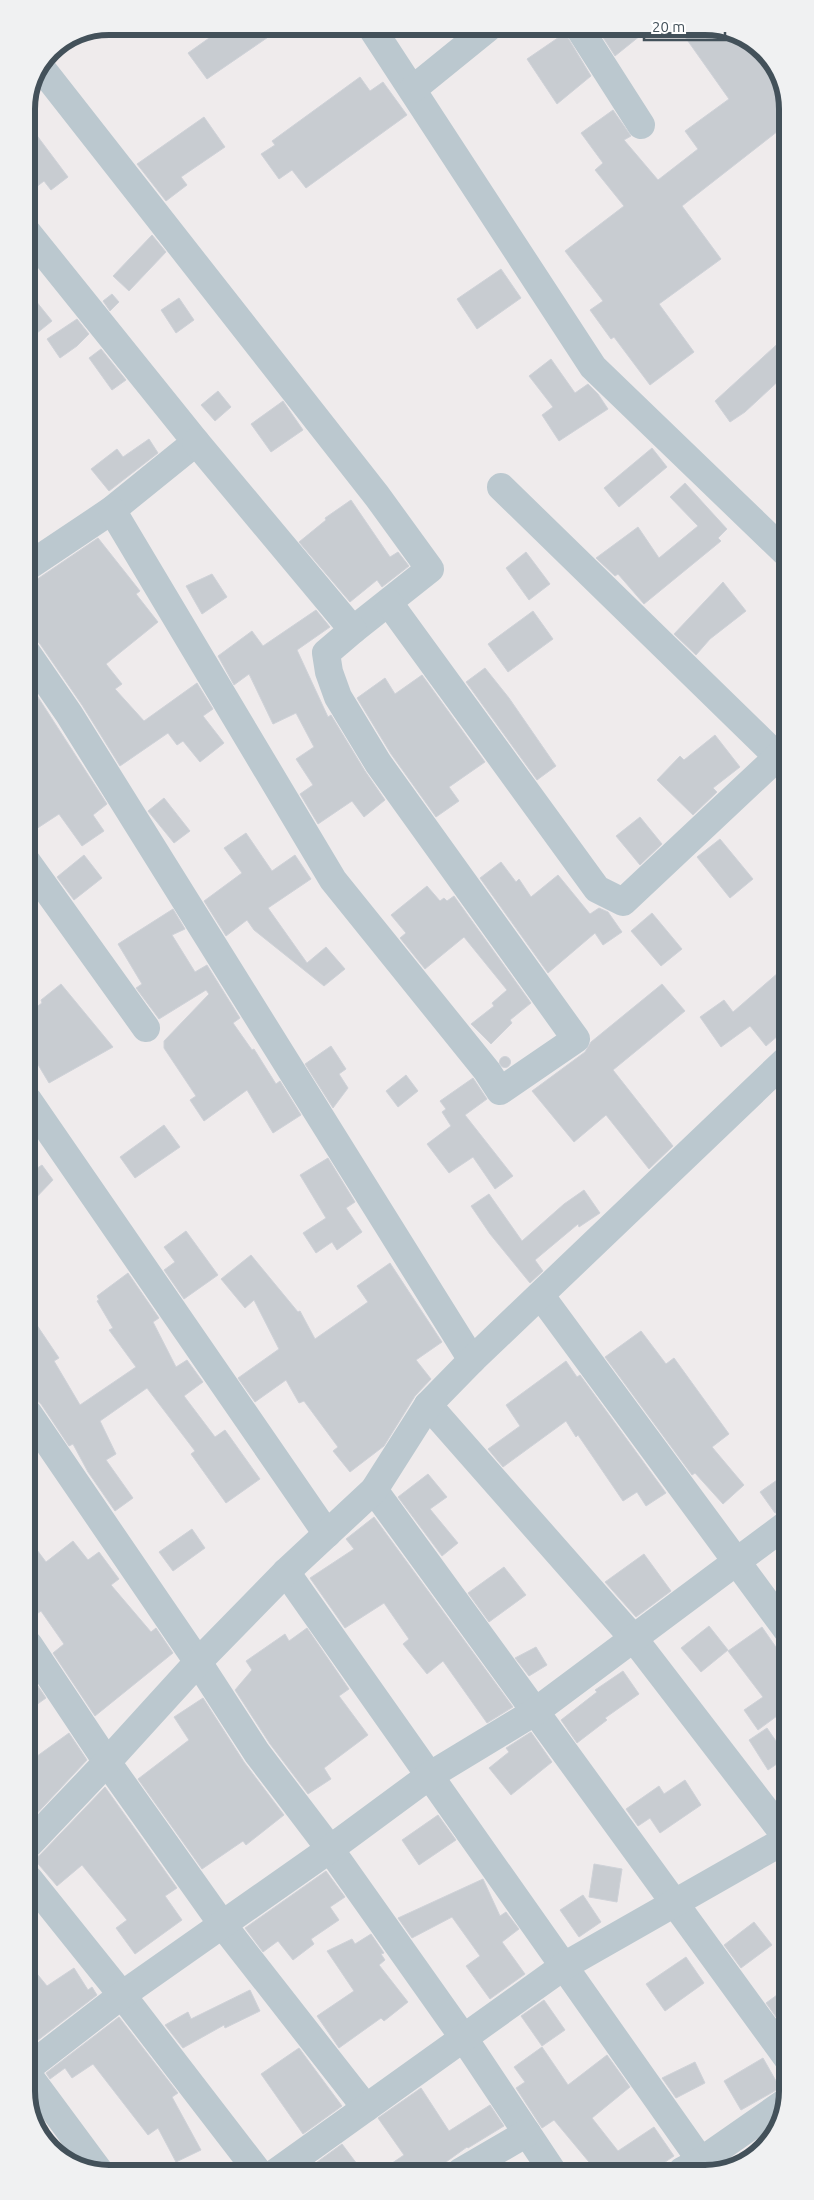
<svg xmlns="http://www.w3.org/2000/svg" width="814" height="2200" font-family="Ubuntu,sans-serif">
<style>
.building{fill:#c8ccd1;stroke:#cfd2d8}
.lines{fill:none;stroke-linecap:round;stroke-linejoin:round}
.minor{stroke:#bbc8cf;stroke-width:28}
.rim{fill:none;stroke:#43515a;stroke-width:6}
</style>
<rect width="100%" height="100%" fill="#efebec"/>
<g class="building">
<polygon points="710,26 755,44 785,88 785,131 778,131 682,206 721,259 659,304 694,352 650,385 614,337 611,339 590,310 603,301 565,251 624,206 595,170 603,163 581,133 613,110 631,136 624,140 658,180 698,149 685,131 729,99 678,27"/>
<polygon points="626,27 651,27 615,56 597,28"/>
<polygon points="219,31 277,31 207,79 188,53"/>
<polygon points="565,33 591,76 557,104 527,59"/>
<polygon points="360,77 370,91 383,82 407,115 306,188 292,170 279,179 261,154 275,145 272,141"/>
<polygon points="204,117 225,147 181,177 187,185 166,201 137,164"/>
<polygon points="26,121 68,177 51,190 44,181 27,194"/>
<polygon points="152,235 166,252 129,291 113,276"/>
<polygon points="501,269 521,298 477,329 457,299"/>
<polygon points="27,290 52,321 27,341"/>
<polygon points="112,294 119,302 110,311 103,301"/>
<polygon points="179,298 194,320 176,333 161,310"/>
<polygon points="77,319 89,334 77,346 60,358 47,339"/>
<polygon points="785,337 785,375 745,412 730,422 715,401"/>
<polygon points="101,349 126,380 112,390 89,358"/>
<polygon points="551,359 575,393 588,384 598,394 608,409 559,441 542,415 553,407 529,376"/>
<polygon points="218,391 231,407 215,421 201,405"/>
<polygon points="283,401 303,430 271,452 251,424"/>
<polygon points="149,439 158,453 109,491 91,469 117,449 123,457"/>
<polygon points="652,448 667,467 619,507 604,488"/>
<polygon points="685,483 727,529 718,538 721,541 644,604 618,574 615,576 596,558 638,527 659,558 698,526 670,497"/>
<polygon points="351,500 390,557 398,552 409,566 382,587 377,580 350,602 299,542 326,520 325,518"/>
<polygon points="98,538 140,591 136,594 158,622 106,664 122,684 115,689 144,721 197,683 213,709 203,716 224,743 200,762 183,741 177,745 168,733 120,766 82,705 40,644 27,630 27,582 36,580"/>
<polygon points="526,552 550,584 529,600 506,568"/>
<polygon points="212,574 227,597 202,614 186,586"/>
<polygon points="723,582 746,611 710,639 696,655 674,634"/>
<polygon points="316,610 330,627 297,650 328,717 331,715 365,771 385,800 364,817 352,801 318,824 300,794 313,785 296,759 314,747 296,713 273,724 249,674 234,685 218,656 252,631 263,646"/>
<polygon points="533,611 553,639 508,672 488,644"/>
<polygon points="485,668 509,698 556,766 537,780 466,682"/>
<polygon points="422,675 485,762 449,787 459,801 436,817 391,754 357,698 385,678 395,694"/>
<polygon points="36,694 107,804 93,815 104,831 82,846 59,814 27,835 27,701"/>
<polygon points="715,735 740,767 713,788 717,792 693,815 657,780 680,756 684,760"/>
<polygon points="164,798 190,831 174,843 148,811"/>
<polygon points="640,817 662,844 640,865 616,836"/>
<polygon points="246,833 272,871 295,855 311,879 268,908 307,963 326,947 345,969 324,986 254,930 247,920 226,936 204,901 242,873 224,848"/>
<polygon points="720,839 753,879 730,898 697,857"/>
<polygon points="84,855 102,878 74,900 57,877"/>
<polygon points="501,862 516,882 519,879 531,897 558,875 590,914 599,908 608,912 622,932 603,945 595,933 548,973 480,878"/>
<polygon points="427,886 440,901 444,898 447,901 454,896 531,1003 510,1020 512,1023 491,1044 471,1024 494,1006 492,1003 507,990 464,937 425,969 400,938 406,933 391,915"/>
<polygon points="173,909 185,929 172,935 195,972 207,965 240,1018 233,1023 252,1050 254,1049 276,1084 280,1081 301,1115 273,1133 247,1090 204,1121 190,1100 196,1096 164,1048 164,1041 209,994 206,990 159,1019 136,988 142,984 118,944"/>
<polygon points="652,913 682,949 661,966 631,931"/>
<polygon points="786,966 786,1029 766,1046 750,1026 721,1047 700,1017 724,1000 733,1012"/>
<polygon points="61,984 113,1047 49,1083 28,1048 28,1013 42,1003 41,1000"/>
<polygon points="662,984 685,1011 613,1070 673,1146 649,1169 606,1115 574,1142 532,1091 585,1052 591,1042"/>
<polygon points="331,1046 346,1069 339,1074 348,1088 333,1108 305,1064"/>
<circle cx="505" cy="1062" r="5.5"/>
<polygon points="406,1075 418,1091 398,1107 386,1091"/>
<polygon points="473,1078 487,1099 465,1115 513,1176 495,1189 473,1157 449,1173 427,1144 451,1126 442,1112 446,1109 440,1101"/>
<polygon points="164,1125 180,1147 135,1178 120,1157"/>
<polygon points="328,1158 355,1202 346,1208 362,1232 337,1250 332,1242 316,1253 303,1233 326,1218 300,1175"/>
<polygon points="42,1165 53,1180 28,1206 28,1174"/>
<polygon points="584,1190 600,1213 579,1227 578,1224 535,1260 543,1271 530,1283 490,1234 471,1206 489,1194 522,1241 564,1204"/>
<polygon points="186,1231 218,1275 184,1299 164,1270 175,1262 164,1247"/>
<polygon points="251,1255 298,1312 300,1311 315,1339 368,1302 357,1286 390,1263 442,1342 416,1360 431,1379 415,1396 384,1446 350,1472 333,1451 338,1447 304,1401 299,1403 286,1380 255,1402 238,1378 279,1349 254,1300 245,1308 221,1279"/>
<polygon points="128,1273 159,1318 153,1322 176,1367 187,1360 203,1382 184,1396 215,1437 225,1430 260,1479 226,1503 191,1454 195,1451 147,1388 100,1421 116,1454 106,1460 133,1498 115,1511 88,1472 73,1444 69,1446 41,1404 35,1399 28,1398 28,1312 59,1358 54,1361 80,1405 136,1367 109,1330 113,1328 97,1301 99,1300 97,1296"/>
<polygon points="641,1331 666,1364 674,1358 729,1434 712,1447 744,1485 723,1504 695,1473 692,1475 605,1357"/>
<polygon points="566,1361 577,1377 580,1375 666,1493 646,1506 637,1492 623,1501 578,1435 576,1437 566,1421 503,1467 488,1449 520,1426 506,1405"/>
<polygon points="787,1473 787,1509 775,1513 760,1492"/>
<polygon points="428,1474 447,1497 430,1509 458,1543 442,1556 398,1497"/>
<polygon points="374,1517 513,1707 487,1723 443,1661 427,1674 403,1644 409,1639 384,1603 345,1628 310,1578 354,1549 346,1539"/>
<polygon points="192,1529 205,1548 173,1571 159,1552"/>
<polygon points="28,1538 46,1562 73,1541 88,1560 99,1552 119,1579 111,1585 151,1632 156,1628 173,1653 95,1716 53,1653 64,1644 41,1611 28,1620"/>
<polygon points="644,1554 671,1591 636,1617 605,1582"/>
<polygon points="504,1567 526,1595 489,1622 468,1593"/>
<polygon points="709,1626 728,1650 701,1672 681,1648"/>
<polygon points="762,1627 787,1663 787,1729 777,1716 758,1730 744,1710 763,1697 728,1651"/>
<polygon points="307,1628 349,1689 339,1696 368,1735 324,1768 331,1779 308,1794 270,1744 235,1690 252,1670 246,1661 285,1634 289,1641"/>
<polygon points="536,1647 547,1665 529,1676 515,1658"/>
<polygon points="623,1671 639,1694 605,1718 607,1720 577,1743 561,1720 597,1692 595,1690"/>
<polygon points="29,1673 46,1698 29,1710"/>
<polygon points="203,1698 244,1762 284,1815 246,1845 243,1841 202,1869 138,1779 189,1740 174,1717"/>
<polygon points="767,1728 787,1757 768,1770 749,1740"/>
<polygon points="531,1732 552,1762 511,1795 489,1768 509,1752 506,1748"/>
<polygon points="69,1733 87,1760 29,1822 29,1762"/>
<polygon points="685,1780 701,1805 660,1833 650,1818 638,1826 626,1809 659,1786 664,1794"/>
<polygon points="105,1787 177,1888 165,1896 182,1920 135,1954 116,1928 127,1920 82,1865 57,1886 34,1859 40,1855"/>
<polygon points="438,1815 456,1840 419,1865 402,1840"/>
<polygon points="594,1864 622,1869 617,1902 589,1897"/>
<polygon points="326,1871 345,1897 330,1907 339,1920 311,1939 314,1944 293,1960 278,1941 263,1952 245,1928"/>
<polygon points="483,1879 500,1916 506,1912 519,1929 502,1942 525,1974 490,1999 466,1966 480,1956 452,1917 412,1938 398,1918"/>
<polygon points="583,1895 601,1922 579,1937 560,1910"/>
<polygon points="754,1922 772,1945 741,1968 724,1945"/>
<polygon points="371,1934 384,1953 381,1954 385,1960 379,1965 408,2002 384,2021 381,2018 339,2048 317,2016 354,1991 327,1951 352,1939 355,1944"/>
<polygon points="686,1957 704,1983 665,2011 646,1984"/>
<polygon points="29,1964 47,1986 74,1968 88,1990 92,1987 97,1995 29,2047"/>
<polygon points="788,1987 788,2015 779,2021 766,2003"/>
<polygon points="250,1990 260,2011 225,2028 224,2025 183,2048 165,2025 188,2012 191,2019"/>
<polygon points="544,2000 565,2030 542,2046 521,2016"/>
<polygon points="119,2017 178,2093 172,2097 201,2150 176,2162 158,2128 148,2135 93,2064 72,2078 65,2068 50,2079 46,2073"/>
<polygon points="542,2047 568,2085 607,2055 630,2087 592,2118 618,2151 654,2127 674,2156 652,2171 589,2171 594,2168 554,2120 542,2128 516,2088 525,2082 514,2067"/>
<polygon points="299,2048 342,2106 303,2134 261,2074"/>
<polygon points="763,2058 780,2088 741,2110 724,2081"/>
<polygon points="695,2062 705,2083 676,2098 662,2078"/>
<polygon points="421,2088 449,2131 490,2105 504,2126 468,2148 467,2147 432,2172 379,2172 404,2155 378,2118"/>
<polygon points="342,2144 363,2172 312,2173 309,2168"/>
</g>
<g class="lines">
<g class="minor">
<polyline points="579,28 641,125"/>
<polyline points="373,30 593,367 786,553"/>
<polyline points="42,69 377,496 430,569 353,630"/>
<polyline points="413,89 487,29"/>
<polyline points="27,232 196,442 112,510 27,567"/>
<polyline points="501,487 778,757"/>
<polyline points="112,510 333,880 487,1071 500,1091 576,1039 378,763 338,697 329,672 326,653 353,630 196,442"/>
<polyline points="389,603 597,889 623,902 786,749"/>
<polyline points="27,653 69,714 472,1360"/>
<polyline points="27,862 146,1028"/>
<polyline points="28,1100 327,1534"/>
<polyline points="541,1296 787,1630"/>
<polyline points="428,1405 634,1639 787,1838"/>
<polyline points="28,1413 198,1662 257,1753 330,1849 463,2037 553,2172"/>
<polyline points="374,1490 788,2059"/>
<polyline points="286,1572 708,2171"/>
<polyline points="29,1645 107,1762 222,1924 366,2108"/>
<polyline points="29,1844 107,1762 198,1662 286,1572 374,1490 428,1405 472,1360 786,1060"/>
<polyline points="29,1879 122,1995 259,2173"/>
<polyline points="29,2067 122,1995 330,1849 429,1776 536,1711 787,1524"/>
<polyline points="29,2076 100,2172"/>
<polyline points="682,2171 701,2161 784,2103"/>
<polyline points="460,2172 527,2133"/>
<polyline points="275,2173 564,1966 787,1839"/>
</g>
</g>
<path d="M0 0H814V2200H0ZM109 35H705A74 74 0 0 1 779 109V2091A74 74 0 0 1 705 2165H109A74 74 0 0 1 35 2091V109A74 74 0 0 1 109 35Z" fill="#f0f1f2" fill-rule="evenodd"/>
<path class="rim" d="M109 35H705A74 74 0 0 1 779 109V2091A74 74 0 0 1 705 2165H109A74 74 0 0 1 35 2091V109A74 74 0 0 1 109 35Z"/>
<path d="M644 32v8h81v-8" fill="none" stroke="#43515a" stroke-width="2.5"/>
<text x="652" y="32" font-size="15" fill="#43515a" stroke="#ffffff" stroke-width="4" paint-order="stroke">20 m</text>
</svg>
